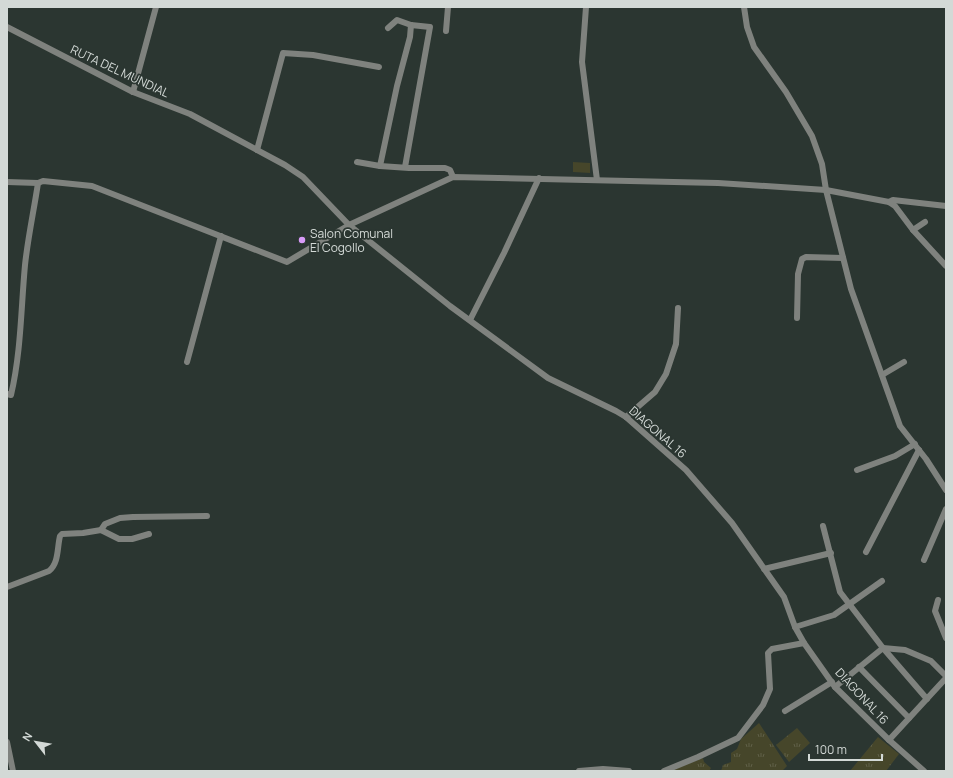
<svg xmlns="http://www.w3.org/2000/svg" width="953" height="778" font-family="Manrope,sans-serif">
<style>
.grass{fill:url(#grass-tufts)}
.green{fill:#46462a}
.lines{fill:none;stroke-linecap:round;stroke-linejoin:round}
.minor{stroke:#7f827e;stroke-width:6}
.poi-dot{fill:#d89bf8;stroke:#2b3631;stroke-width:1.5}
.labels{text-anchor:middle;dominant-baseline:central;stroke-width:3.5;stroke-linejoin:round;paint-order:stroke}
.street-label{font-size:12px;fill:#d3d9d6;stroke:#2b3631}
.poi-label{font-size:12px;fill:#d3d9d6;stroke:#2b3631;text-anchor:start}
</style>
<defs>
<pattern id="grass-tufts" width="24" height="20" patternUnits="userSpaceOnUse"><rect width="24" height="20" fill="#46462a"/><path d="M3 7l-1-3M5 7V3M7 7l1-3M15 17l-1-3M17 17v-4M19 17l1-3" fill="none" stroke="#606048"/></pattern>
</defs>
<rect width="100%" height="100%" fill="#2b3631"/>
<g class="grass">
<polygon points="759,723 787,766 782,771 721,771 723,765 731,762 731,753 737,749 741,739"/>
<polygon points="797,728 810,743 789,762 776,745"/>
<polygon points="878,737 899,754 886,771 850,771"/>
<polygon points="703,758 704,762 711,768 709,771 670,771"/>
</g>
<polygon class="green" points="573,162 590,163 590,173 573,172"/>
<g class="lines">
<g class="minor">
<polyline points="586,7 582,62 597,180"/>
<polyline points="744,7 747,27 754,47 786,92 812,136 822,164 826,190 851,289 900,426 926,459 946,490"/>
<polyline points="7,27 133,92 190,114 285,165 303,177 349,225 450,306 548,378 616,411 626,417 686,470 732,523 784,597 795,627 804,643 835,687 889,740 924,771"/>
<polyline points="388,28 397,20 411,25 430,27 405,167"/>
<polyline points="446,31 448,7"/>
<polyline points="133,92 156,7"/>
<polyline points="257,150 283,53 313,55 379,67"/>
<polyline points="357,162 380,166 409,168 445,168 450,170 453,177"/>
<polyline points="380,166 397,86 410,37 411,25"/>
<polyline points="7,182 38,183 43,181 92,186 287,262 349,225 453,177 718,183 826,190 889,202 895,206 913,230 946,266"/>
<polyline points="889,202 893,200 946,206"/>
<polyline points="913,230 925,222"/>
<polyline points="797,318 798,274 802,259 806,257 843,258"/>
<polyline points="470,320 504,253 539,178"/>
<polyline points="187,362 221,236"/>
<polyline points="882,375 904,362"/>
<path d="M7,394L11,395C21,353 21,308 25,265C28,237 34,210 38,183"/>
<polyline points="626,417 655,392 666,374 676,344 678,308"/>
<polyline points="857,470 895,456 915,444"/>
<polyline points="823,526 840,592 883,648 927,699"/>
<polyline points="101,530 105,524 120,518 133,517 207,516"/>
<polyline points="866,552 919,450"/>
<polyline points="924,560 946,509"/>
<polyline points="764,569 831,553"/>
<path d="M7,587L49,571C59,563 57,548 60,536L62,534L83,533L101,530L119,539H132L149,534"/>
<polyline points="938,600 935,611 946,638"/>
<polyline points="795,627 834,615 882,581"/>
<polyline points="859,667 909,718"/>
<polyline points="835,687 883,648 905,650 931,661 946,676"/>
<polyline points="785,711 832,682"/>
<polyline points="889,740 946,678"/>
<polyline points="7,742 13,771"/>
<polyline points="579,771 603,769 629,771"/>
<polyline points="664,771 698,757 738,738 763,705 770,689 768,653 772,649 804,643"/>
</g>
</g>
<circle class="poi-dot" cx="302" cy="240" r="4"/>
<g class="labels">
<g class="street-label">
<text transform="translate(120 71) rotate(25)">RUTA DEL MUNDIAL</text>
<text transform="translate(658 432) rotate(41)">DIAGONAL 16</text>
<text transform="translate(862 696) rotate(47)">DIAGONAL 16</text>
</g>
<g class="poi-label">
<text x="310" y="233">Salon Comunal<tspan x="310" dy="14">El Cogollo</tspan></text>
</g>
</g>
<rect width="953" height="778" fill="none" stroke="#d3d9d6" stroke-width="16"/>
<g transform="translate(36 742) rotate(301)" stroke="#2b3631" stroke-width="3" paint-order="stroke">
<path d="M0-3L7 15L0 10L-7 15Z" fill="#d3d9d6"/>
<text y="-6" font-size="11" font-weight="bold" text-anchor="middle" fill="#d3d9d6">N</text>
</g>
<path d="M809 754v6h73v-6" fill="none" stroke="#d3d9d6" stroke-width="2"/>
<text x="815" y="754" font-size="12" fill="#d3d9d6" stroke="#2b3631" stroke-width="3" paint-order="stroke">100 m</text>
</svg>
